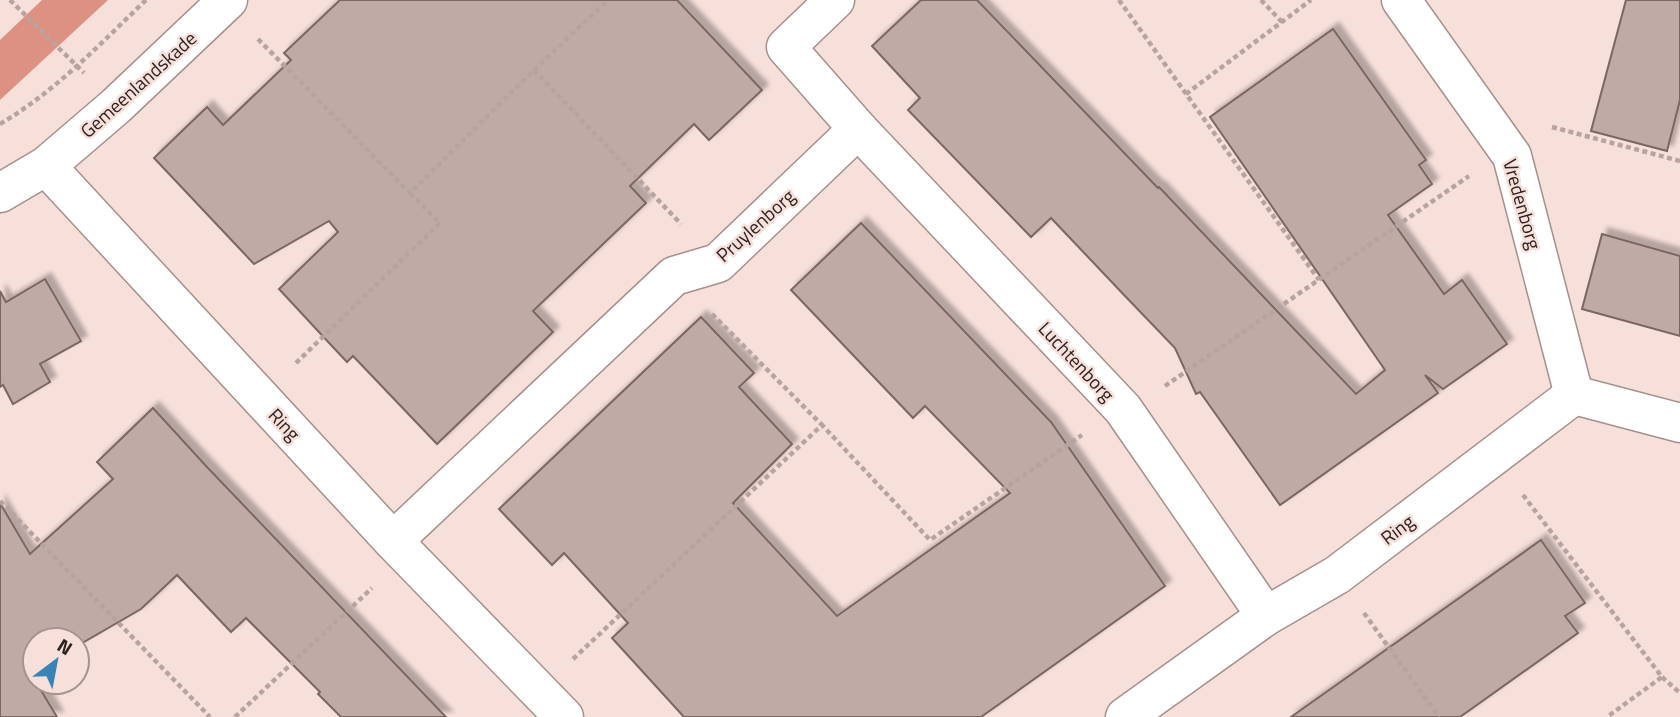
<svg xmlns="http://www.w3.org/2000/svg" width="1680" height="717" font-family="'Titillium Web',sans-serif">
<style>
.water{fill:#dc9182}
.building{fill:#c0aaa5;stroke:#7b6662;stroke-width:2;filter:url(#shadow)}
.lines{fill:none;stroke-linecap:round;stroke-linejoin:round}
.minor-casing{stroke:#a6908c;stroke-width:41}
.path{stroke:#b7a4a0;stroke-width:4.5;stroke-dasharray:5 3.5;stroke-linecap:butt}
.minor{stroke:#fff;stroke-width:38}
.labels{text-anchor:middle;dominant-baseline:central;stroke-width:5;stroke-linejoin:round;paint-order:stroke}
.street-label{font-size:19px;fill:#2a2220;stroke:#f7dfda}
</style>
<defs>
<filter id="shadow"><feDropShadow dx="6" dy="-6" stdDeviation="2" flood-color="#0004"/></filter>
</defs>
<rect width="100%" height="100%" fill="#f7dfda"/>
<polygon class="water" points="42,0 108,0 0,100 0,40"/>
<g class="building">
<polygon points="340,0 677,0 762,90 709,140 694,124 630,186 646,203 533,311 553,332 437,444 353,356 347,362 331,345 279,289 338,232 329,221 254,264 154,158 207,107 223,125 291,60 284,53"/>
<polygon points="921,0 977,0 1158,188 1159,187 1356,394 1385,370 1210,117 1333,29 1426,160 1419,165 1432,184 1388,215 1444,294 1462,280 1507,344 1443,389 1425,375 1438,393 1280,505 1200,392 1196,394 1175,348 1125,296 1051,218 1031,237 908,110 920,98 872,46"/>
<polygon points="1626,0 1680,0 1680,100 1667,151 1591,131"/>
<polygon points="861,223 1051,422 1165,586 981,717 684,717 612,638 628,623 564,553 552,565 499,509 701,317 754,373 739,387 792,444 733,503 837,616 1010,493 925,406 913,418 791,290"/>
<polygon points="1602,234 1680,256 1680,336 1582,309"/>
<polygon points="45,279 81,341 40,364 50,382 13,404 3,385 0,387 0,291 6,302"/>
<polygon points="153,408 207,467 446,717 341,717 318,694 320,692 246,618 231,632 177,575 141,609 77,646 77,640 35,640 35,670 30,672 57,717 0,717 0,503 30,554 113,479 97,462"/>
<polygon points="1541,540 1585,603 1565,616 1578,633 1460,717 1291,717"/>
</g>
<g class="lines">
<g class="minor-casing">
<g id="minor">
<polyline points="1401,0 1512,156 1574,395"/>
<polyline points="858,129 1123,409 1266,616"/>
<polyline points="46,166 393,541 564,717"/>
<polyline points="0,193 46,166 116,106 228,0"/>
<polyline points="393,541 674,276 718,263 858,129 786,47 835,0"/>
<polyline points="1125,717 1266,616 1337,575 1574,395 1680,423"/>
</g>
</g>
<g class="path">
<polyline points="10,0 84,73"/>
<polyline points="1119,0 1319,280"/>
<polyline points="1261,0 1282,22"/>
<polyline points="258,39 410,193 534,70 608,0"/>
<polyline points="534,70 681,224"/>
<polyline points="1186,94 1311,0"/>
<path d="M0,124C56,91 100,44 146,0"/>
<polyline points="1552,127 1680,161"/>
<polyline points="712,314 822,425"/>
<polyline points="296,363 440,223 410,193"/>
<polyline points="1165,386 1469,176"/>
<polyline points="1523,495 1662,677 1607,717"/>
<polyline points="0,501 210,717"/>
<polyline points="1364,613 1439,717"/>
<polyline points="573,659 822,425 930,540 1082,435"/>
<polyline points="1662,677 1680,693"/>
<polyline points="235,717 372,588"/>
</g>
<use href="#minor" class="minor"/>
</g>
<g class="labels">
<g class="street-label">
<text transform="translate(138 84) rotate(-42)">Gemeenlandskade</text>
<text transform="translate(1523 204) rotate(74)">Vredenborg</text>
<text transform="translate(755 225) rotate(-42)">Pruylenborg</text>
<text transform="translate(1077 361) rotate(47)">Luchtenborg</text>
<text transform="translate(285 424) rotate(47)">Ring</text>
<text transform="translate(1397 529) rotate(-37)">Ring</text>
</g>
</g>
<g transform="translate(56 661) rotate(32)"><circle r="33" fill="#f7dfda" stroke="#a59390" stroke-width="2"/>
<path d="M0-5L12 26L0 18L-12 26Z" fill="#3884b7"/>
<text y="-10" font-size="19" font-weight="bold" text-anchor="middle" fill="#2a2220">N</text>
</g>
</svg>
